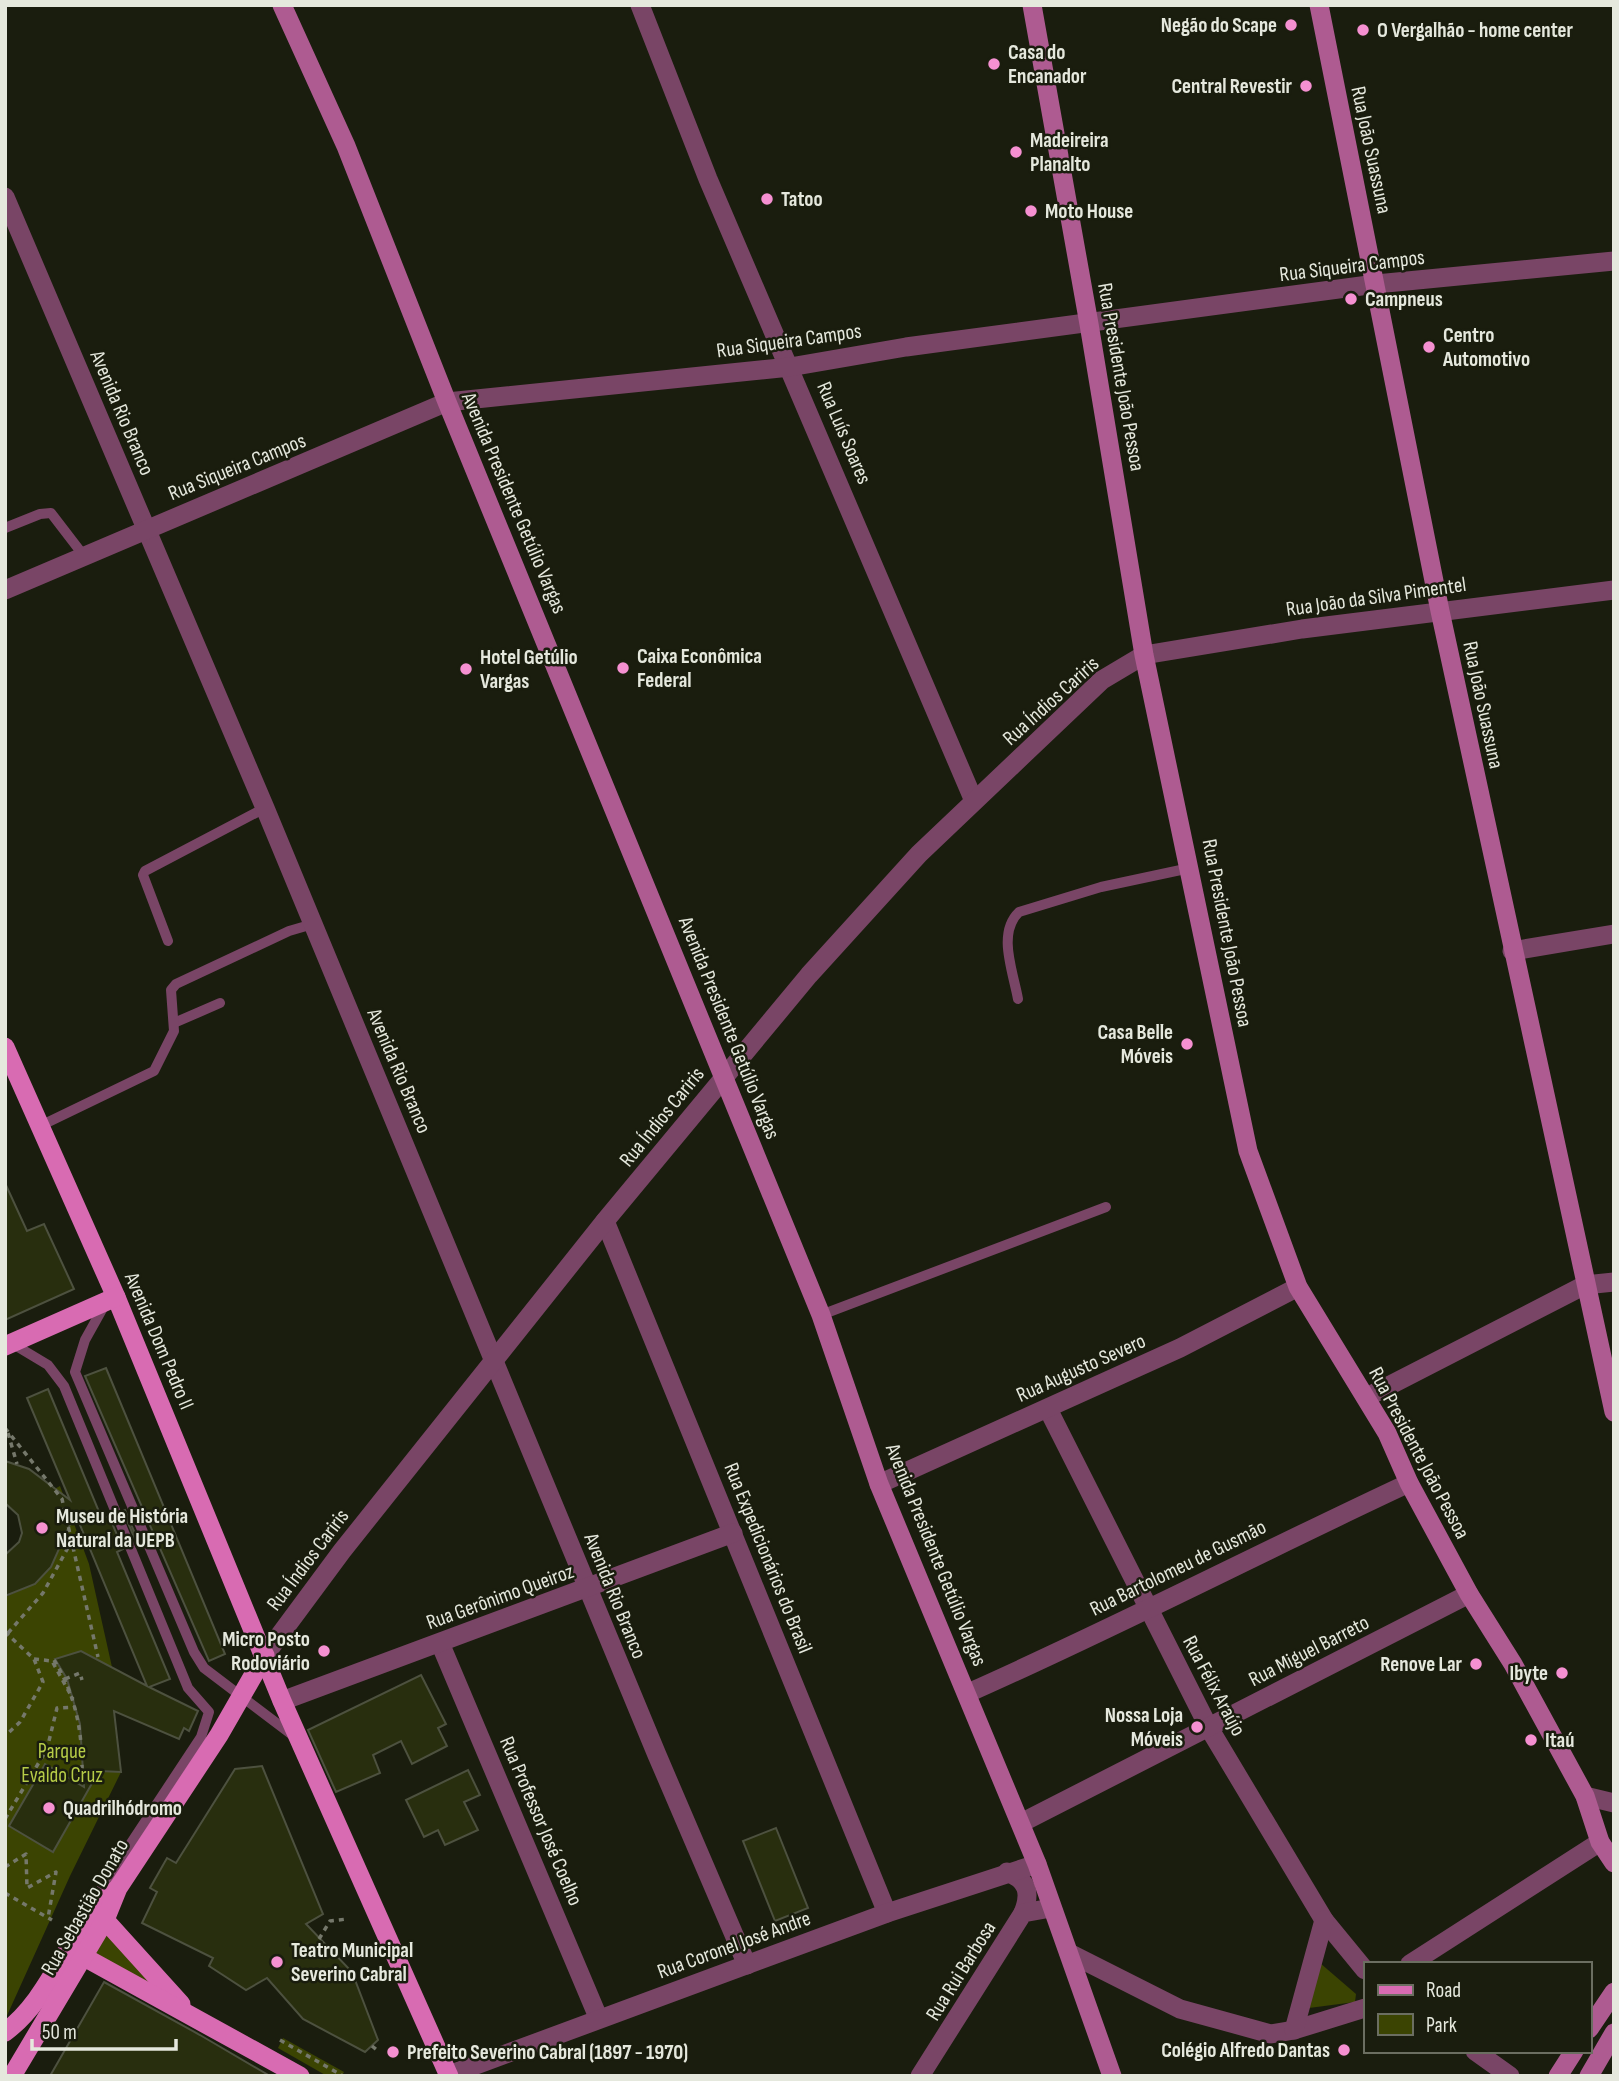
<svg xmlns="http://www.w3.org/2000/svg" width="1619" height="2081" font-family="'Sofia Sans Condensed',sans-serif">
<style>
.green{fill:#3b4402}
.building{fill:#282e0e;stroke:#4d513f;stroke-width:2}
.lines{fill:none;stroke-linecap:round;stroke-linejoin:round}
.path{stroke:#75786b;stroke-width:3.5;stroke-dasharray:5 5;stroke-linecap:butt}
.service{stroke:#794566;stroke-width:10}
.minor{stroke:#794566;stroke-width:19}
.tertiary{stroke:#794566;stroke-width:19}
.secondary{stroke:#ae5b91;stroke-width:19}
.primary{stroke:#d86bb2;stroke-width:19}
.poi-dot{fill:#f590d1;stroke:#1a1d0e;stroke-width:2.5}
.labels{text-anchor:middle;dominant-baseline:central;stroke-width:5;stroke-linejoin:round;paint-order:stroke}
.poi-label{font-size:21px;font-weight:bold;fill:#e5e8dd;stroke:#1a1d0e;text-anchor:start}
.street-label{font-size:21px;fill:#e5e8dd;stroke:#1a1d0e}
.park-label{font-size:21px;fill:#b6cc47;stroke:#1a1d0e}
</style>
<rect width="100%" height="100%" fill="#1a1d0e"/>
<g class="green">
<polygon points="60,1486 89,1564 112,1667 91,1703 114,1713 121,1772 70,1876 5,2020 5,1597 35,1584 51,1568 61,1546 63,1521 51,1491"/>
<polygon points="108,1932 159,1992 95,1953"/>
<polygon points="1320,1963 1356,1994 1355,2002 1309,2008"/>
<polygon points="283,2038 344,2072 342,2076 327,2076 278,2048"/>
</g>
<g class="building">
<polygon points="5,1183 27,1231 44,1224 74,1289 5,1320"/>
<polygon points="106,1368 225,1654 209,1661 85,1376"/>
<polygon points="48,1389 102,1519 109,1516 123,1549 117,1552 170,1679 149,1687 198,1711 189,1731 184,1728 179,1739 114,1711 121,1772 99,1771 53,1852 9,1826 45,1764 84,1787 80,1724 67,1679 55,1659 81,1651 147,1686 75,1513 51,1567 35,1584 5,1596 5,1555 19,1542 22,1533 18,1515 5,1503 5,1461 29,1469 70,1500 27,1398"/>
<polygon points="125,1510 139,1543 137,1544 123,1511"/>
<polygon points="421,1675 446,1724 438,1728 447,1746 412,1764 401,1741 373,1755 380,1773 336,1792 308,1730"/>
<polygon points="262,1766 323,1914 306,1924 352,1972 378,2040 365,2052 303,2019 267,1978 246,1990 209,1966 213,1958 142,1923 157,1892 150,1888 167,1858 176,1863 235,1769"/>
<polygon points="468,1770 480,1795 464,1802 478,1830 445,1845 438,1830 424,1837 406,1800"/>
<polygon points="776,1828 808,1908 775,1921 743,1841"/>
<polygon points="104,1982 200,2035 270,2076 50,2076"/>
</g>
<g class="lines">
<g class="path">
<polyline points="5,1428 62,1499 98,1657"/>
<polyline points="8,1433 17,1464"/>
<polyline points="5,1632 34,1659 43,1682 20,1722 5,1736"/>
<polyline points="8,1633 43,1593 70,1544"/>
<polyline points="34,1659 52,1661 73,1699"/>
<path d="M54,1660C75,1694 82,1729 82,1768"/>
<polyline points="65,1679 80,1673 82,1680"/>
<polyline points="5,1819 47,1749 57,1708 75,1707"/>
<polyline points="5,1867 26,1854 27,1888 56,1872 48,1918"/>
<polyline points="5,1893 52,1920"/>
<polyline points="319,1939 330,1921 347,1919"/>
<polyline points="280,2040 343,2076"/>
<polyline points="372,2046 378,2051"/>
</g>
<g class="service">
<polyline points="5,528 40,514 51,513 84,556"/>
<polyline points="168,941 143,875 145,871 265,808"/>
<path d="M1018,999C1013,971 997,933 1019,912L1101,887L1190,868"/>
<polyline points="174,1023 220,1003"/>
<polyline points="40,1126 154,1071 174,1031 171,990 176,984 289,931 313,924"/>
<polyline points="104,1306 85,1340 75,1372 194,1652 204,1668 295,1737"/>
<polyline points="821,1315 1106,1207"/>
<polyline points="13,1344 48,1365 64,1386 188,1688 209,1712 201,1737 102,1887 98,1904"/>
</g>
<g class="minor">
<polyline points="640,5 708,179 974,801"/>
<polyline points="5,197 265,808 657,1755 747,1965"/>
<polyline points="1512,951 1614,934"/>
<polyline points="605,1221 887,1913"/>
<polyline points="1367,1397 1585,1285 1614,1282"/>
<polyline points="1048,1409 1209,1728 1324,1920 1365,1970"/>
<polyline points="879,1484 1180,1348 1298,1287"/>
<polyline points="440,1643 598,2017"/>
<path d="M968,1693C1117,1627 1261,1552 1409,1483"/>
<polyline points="282,1701 733,1533"/>
<polyline points="1021,1823 1469,1594"/>
<path d="M1007,1872C1028,1880 1031,1893 1023,1913"/>
<polyline points="1069,1953 1180,2009 1271,2034 1294,2030 1365,2008"/>
<polyline points="1410,1964 1600,1842"/>
<polyline points="1294,2030 1324,1920"/>
<polyline points="1475,2051 1510,2076"/>
<polyline points="449,2075 887,1913 1037,1864"/>
<polyline points="920,2076 1023,1913 1051,1908"/>
</g>
<g class="tertiary">
<polyline points="5,590 447,402 790,367 906,347 1376,284 1614,261"/>
<polyline points="265,1655 342,1551 605,1221 809,975 919,854 1102,680 1144,655 1302,629 1614,590"/>
<polyline points="1585,1796 1614,1803"/>
</g>
<g class="secondary">
<polyline points="282,5 346,146 447,402 821,1315 879,1484 1037,1864 1112,2076"/>
<polyline points="1032,5 1089,324 1144,655 1248,1151 1298,1287 1387,1433 1409,1483 1469,1594 1513,1664 1585,1796 1600,1842 1614,1863"/>
<polyline points="1319,5 1440,611 1614,1412"/>
<polyline points="1589,2029 1614,1992"/>
<polyline points="1558,2076 1574,2051"/>
<polyline points="1589,2076 1614,2033"/>
</g>
<g class="primary">
<polyline points="5,1047 116,1297 282,1701 449,2076"/>
<polyline points="5,1346 116,1297"/>
<polyline points="105,1920 181,2004"/>
<polyline points="84,1957 300,2076"/>
<path d="M5,2032C54,1996 68,1927 116,1890"/>
<polyline points="12,2076 105,1920 118,1888 219,1735 265,1655"/>
</g>
</g>
<g class="poi-dot">
<circle cx="1291" cy="25" r="7"/>
<circle cx="1363" cy="30" r="7"/>
<circle cx="994" cy="64" r="7"/>
<circle cx="1306" cy="86" r="7"/>
<circle cx="1016" cy="152" r="7"/>
<circle cx="767" cy="199" r="7"/>
<circle cx="1031" cy="211" r="7"/>
<circle cx="1351" cy="299" r="7"/>
<circle cx="1429" cy="347" r="7"/>
<circle cx="623" cy="668" r="7"/>
<circle cx="466" cy="669" r="7"/>
<circle cx="1187" cy="1044" r="7"/>
<circle cx="42" cy="1528" r="7"/>
<circle cx="324" cy="1651" r="7"/>
<circle cx="1476" cy="1664" r="7"/>
<circle cx="1562" cy="1673" r="7"/>
<circle cx="1197" cy="1727" r="7"/>
<circle cx="1531" cy="1740" r="7"/>
<circle cx="49" cy="1808" r="7"/>
<circle cx="277" cy="1962" r="7"/>
<circle cx="1344" cy="2050" r="7"/>
<circle cx="393" cy="2052" r="7"/>
</g>
<g class="labels">
<g class="poi-label">
<text x="1277" y="25" text-anchor="end">Negão do Scape</text>
<text x="1377" y="30">O Vergalhão - home center</text>
<text x="1008" y="52">Casa do<tspan x="1008" dy="24">Encanador</tspan></text>
<text x="1292" y="86" text-anchor="end">Central Revestir</text>
<text x="1030" y="140">Madeireira<tspan x="1030" dy="24">Planalto</tspan></text>
<text x="781" y="199">Tatoo</text>
<text x="1045" y="211">Moto House</text>
<text x="1365" y="299">Campneus</text>
<text x="1443" y="335">Centro<tspan x="1443" dy="24">Automotivo</tspan></text>
<text x="637" y="656">Caixa Econômica<tspan x="637" dy="24">Federal</tspan></text>
<text x="480" y="657">Hotel Getúlio<tspan x="480" dy="24">Vargas</tspan></text>
<text x="1173" y="1032" text-anchor="end">Casa Belle<tspan x="1173" dy="24">Móveis</tspan></text>
<text x="56" y="1516">Museu de História<tspan x="56" dy="24">Natural da UEPB</tspan></text>
<text x="310" y="1639" text-anchor="end">Micro Posto<tspan x="310" dy="24">Rodoviário</tspan></text>
<text x="1462" y="1664" text-anchor="end">Renove Lar</text>
<text x="1548" y="1673" text-anchor="end">Ibyte</text>
<text x="1183" y="1715" text-anchor="end">Nossa Loja<tspan x="1183" dy="24">Móveis</tspan></text>
<text x="1545" y="1740">Itaú</text>
<text x="63" y="1808">Quadrilhódromo</text>
<text x="291" y="1950">Teatro Municipal<tspan x="291" dy="24">Severino Cabral</tspan></text>
<text x="1330" y="2050" text-anchor="end">Colégio Alfredo Dantas</text>
<text x="407" y="2052">Prefeito Severino Cabral (1897 - 1970)</text>
</g>
<g class="street-label">
<text transform="translate(1371 150) rotate(78)">Rua João Suassuna</text>
<text transform="translate(1352 266) rotate(-7)">Rua Siqueira Campos</text>
<text transform="translate(789 341) rotate(-8)">Rua Siqueira Campos</text>
<text transform="translate(1121 377) rotate(80)">Rua Presidente João Pessoa</text>
<text transform="translate(122 413) rotate(67)">Avenida Rio Branco</text>
<text transform="translate(844 433) rotate(67)">Rua Luís Soares</text>
<text transform="translate(237 467) rotate(-22)">Rua Siqueira Campos</text>
<text transform="translate(514 503) rotate(67)">Avenida Presidente Getúlio Vargas</text>
<text transform="translate(1376 597) rotate(-8)">Rua João da Silva Pimentel</text>
<text transform="translate(1051 701) rotate(-42)">Rua Índios Cariris</text>
<text transform="translate(1483 705) rotate(78)">Rua João Suassuna</text>
<text transform="translate(1227 933) rotate(79)">Rua Presidente João Pessoa</text>
<text transform="translate(729 1028) rotate(68)">Avenida Presidente Getúlio Vargas</text>
<text transform="translate(399 1071) rotate(67)">Avenida Rio Branco</text>
<text transform="translate(662 1117) rotate(-51)">Rua Índios Cariris</text>
<text transform="translate(159 1341) rotate(67)">Avenida Dom Pedro II</text>
<text transform="translate(1081 1368) rotate(-24)">Rua Augusto Severo</text>
<text transform="translate(1419 1453) rotate(62)">Rua Presidente João Pessoa</text>
<text transform="translate(936 1555) rotate(68)">Avenida Presidente Getúlio Vargas</text>
<text transform="translate(768 1558) rotate(68)">Rua Expedicionários do Brasil</text>
<text transform="translate(308 1560) rotate(-53)">Rua Índios Cariris</text>
<text transform="translate(1178 1568) rotate(-26)">Rua Bartolomeu de Gusmão</text>
<text transform="translate(615 1596) rotate(68)">Avenida Rio Branco</text>
<text transform="translate(500 1597) rotate(-20)">Rua Gerônimo Queiroz</text>
<text transform="translate(1309 1651) rotate(-27)">Rua Miguel Barreto</text>
<text transform="translate(1214 1686) rotate(62)">Rua Félix Araújo</text>
<text transform="translate(541 1821) rotate(67)">Rua Professor José Coelho</text>
<text transform="translate(85 1907) rotate(-60)">Rua Sebastião Donato</text>
<text transform="translate(734 1945) rotate(-20)">Rua Coronel José Andre</text>
<text transform="translate(961 1971) rotate(-58)">Rua Rui Barbosa</text>
</g>
<g class="park-label">
<text x="62" y="1751">Parque<tspan x="62" dy="24">Evaldo Cruz</tspan></text>
</g>
</g>
<rect width="1619" height="2081" fill="none" stroke="#e5e8dd" stroke-width="14"/>
<rect x="1364" y="1962" width="228" height="91" fill="#1a1d0e" stroke="#6b6e61" stroke-width="2"/>
<rect x="1378" y="1985" width="35" height="10" fill="#d86bb2" stroke="#6b6e61" stroke-width="2"/>
<text x="1426" y="1997" font-size="21" fill="#e5e8dd">Road</text>
<rect x="1378" y="2014" width="35" height="21" fill="#3b4402" stroke="#6b6e61" stroke-width="2"/>
<text x="1426" y="2032" font-size="21" fill="#e5e8dd">Park</text>
<path d="M32 2039v10h144v-10" fill="none" stroke="#e5e8dd" stroke-width="3.5"/>
<text x="42" y="2039" font-size="21" fill="#e5e8dd" stroke="#1a1d0e" stroke-width="5" paint-order="stroke">50 m</text>
</svg>
